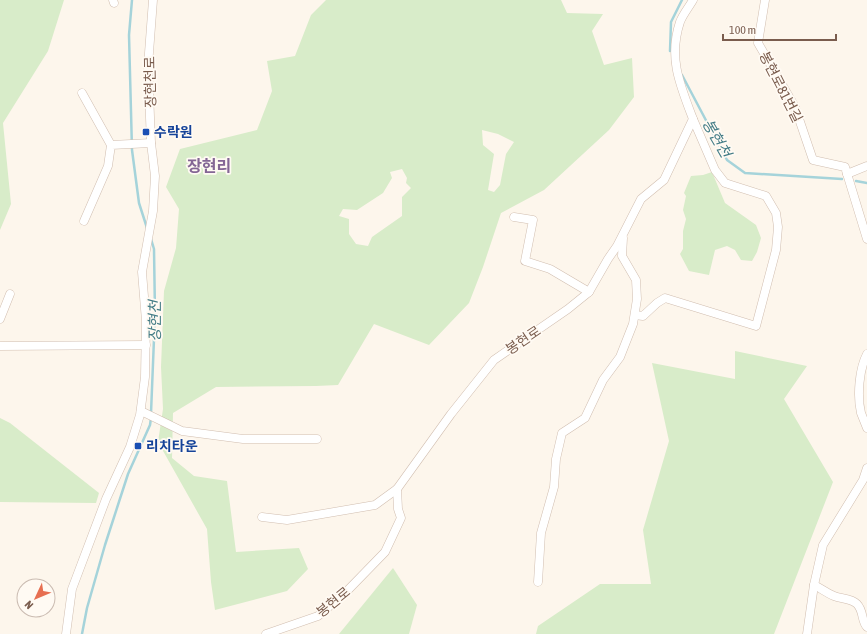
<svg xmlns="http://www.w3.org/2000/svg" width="867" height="634" font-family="'Asap Condensed','Noto Sans KR',sans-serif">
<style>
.green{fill:#d8ecc9;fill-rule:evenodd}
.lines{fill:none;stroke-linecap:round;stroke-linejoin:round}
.stream{stroke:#a5d3da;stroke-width:2.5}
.minor-casing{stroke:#d1beb0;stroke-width:9}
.minor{stroke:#fff;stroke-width:8}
.transit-dot{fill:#1a4fb4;stroke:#fffaf3;stroke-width:1.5}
.labels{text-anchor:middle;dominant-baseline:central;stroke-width:3.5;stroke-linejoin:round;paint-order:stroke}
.street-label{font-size:14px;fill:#7a5c4d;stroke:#fffaf3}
.transit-label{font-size:14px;font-weight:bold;fill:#164399;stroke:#fffaf3;text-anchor:start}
.water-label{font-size:15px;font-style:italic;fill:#437c86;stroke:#fffaf3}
.quarter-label{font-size:16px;font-weight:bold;fill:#846695;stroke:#fffaf3}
</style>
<rect width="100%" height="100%" fill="#fdf6ec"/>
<g class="green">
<polygon points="0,0 64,0 48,51 3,123 11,204 0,230"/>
<path d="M326,0H561L567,13L603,14L592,31L604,65L632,58L634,97L609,130L544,190L501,213L483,267L469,303L429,345L374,324L338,385L316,386L216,387L173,413L172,458L194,476L227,481L236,552L299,548L308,569L287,591L215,610L211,582L207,529L158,442L163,409L161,367L164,291L176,248L179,209L166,187L180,149L257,130L272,91L267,61L295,56L311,15ZM482,130L498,134L514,142L506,154L500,185L494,192L488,190L494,154L483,145ZM402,169L407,178L406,183L411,188L402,197V216L372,237L368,246L356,244L349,234V219L339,216L343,209L357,210L383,193L392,178L390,172Z"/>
<polygon points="712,172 725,203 756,225 761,238 757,252 752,261 741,260 735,250 727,246 715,250 709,275 689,271 680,254 683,249 683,231 686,219 683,210 686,196 684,193 691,176 703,175"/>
<polygon points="735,351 807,366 784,399 833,482 774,634 536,634 538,626 600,584 651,584 643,530 669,441 652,363 735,379"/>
<polygon points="0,418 10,423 99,493 96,503 0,502"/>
<polygon points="393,568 417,605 409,634 339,634"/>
</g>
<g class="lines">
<g class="stream">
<polyline points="132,0 129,35 132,150 139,203 147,228"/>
<polyline points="670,51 671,22 682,0"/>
<polyline points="682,75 727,160 745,173 842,179"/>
<polyline points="856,181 867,183"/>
<polyline points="151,239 154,249 155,314 151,413"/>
<polyline points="82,634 87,608 105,545 128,474 150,425 151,418"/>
</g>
<g class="minor-casing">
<g id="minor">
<polyline points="113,0 114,3"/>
<polyline points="765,0 758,43 795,107 813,160 845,167 867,239"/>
<polyline points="82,93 111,145"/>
<polyline points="847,174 867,166"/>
<polyline points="514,217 533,220 525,261 550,269 589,292"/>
<polyline points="84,221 108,166 111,145 151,143"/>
<polyline points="635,315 643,316 657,303 665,298 756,326 776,250 778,227 776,213 766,196 725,183 715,170 693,119"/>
<polyline points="0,319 10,294"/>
<polyline points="0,346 146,345"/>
<path d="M867,354C859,369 857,396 861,413C863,418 865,423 867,428"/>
<polyline points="141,411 182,431 243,439 317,439"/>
<polyline points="262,517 287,520 375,505 397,489"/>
<polyline points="538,582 541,533 554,487 556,459 562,433 585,418 603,380 620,357 633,324 637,299 636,280 622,256 623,238"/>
<path d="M814,585C820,588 827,593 834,596C841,599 851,598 857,604C864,611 861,621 867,627"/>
<polyline points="66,634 72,589 106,499 130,447 140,415 145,377 146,321 142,272 153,211 155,176 151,143 148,66 153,0"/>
<path d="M266,634L318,616L347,591L385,552L401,518L398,509L397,489L451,414L494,360L568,309L589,292L608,259L617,246L641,199L664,180L693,119C680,85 668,58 680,22C683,14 689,7 693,0"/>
<polyline points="807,634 814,585 823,545 863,480 867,468"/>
</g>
</g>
<use href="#minor" class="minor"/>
</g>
<g class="transit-dot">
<rect x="142" y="128" width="8" height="8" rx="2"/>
<rect x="134" y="442" width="8" height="8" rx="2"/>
</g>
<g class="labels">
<g class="street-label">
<text transform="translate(150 82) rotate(-91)">장현천로</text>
<text transform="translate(781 87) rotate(63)">봉현로81번길</text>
<text transform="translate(523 340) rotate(-34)">봉현로</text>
<text transform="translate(333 602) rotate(-39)">봉현로</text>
</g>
<g class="transit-label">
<text x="154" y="132">수락원</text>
<text x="146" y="446">리치타운</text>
</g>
<g class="water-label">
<text transform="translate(717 138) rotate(60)">봉현천</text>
<text transform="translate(154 321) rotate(-90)">장현천</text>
</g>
<g class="quarter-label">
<text x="209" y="166">장현리</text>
</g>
</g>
<g transform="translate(36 598) rotate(226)"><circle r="19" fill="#fffaf3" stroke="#cabbb1"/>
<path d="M0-3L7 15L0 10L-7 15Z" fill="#e76f51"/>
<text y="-6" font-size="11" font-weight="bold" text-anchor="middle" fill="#7a5c4d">N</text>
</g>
<path d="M723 34v6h113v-6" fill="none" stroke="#7a5c4d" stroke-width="2"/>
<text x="729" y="34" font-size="12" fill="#7a5c4d" stroke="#fffaf3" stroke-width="3" paint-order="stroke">100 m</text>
</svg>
